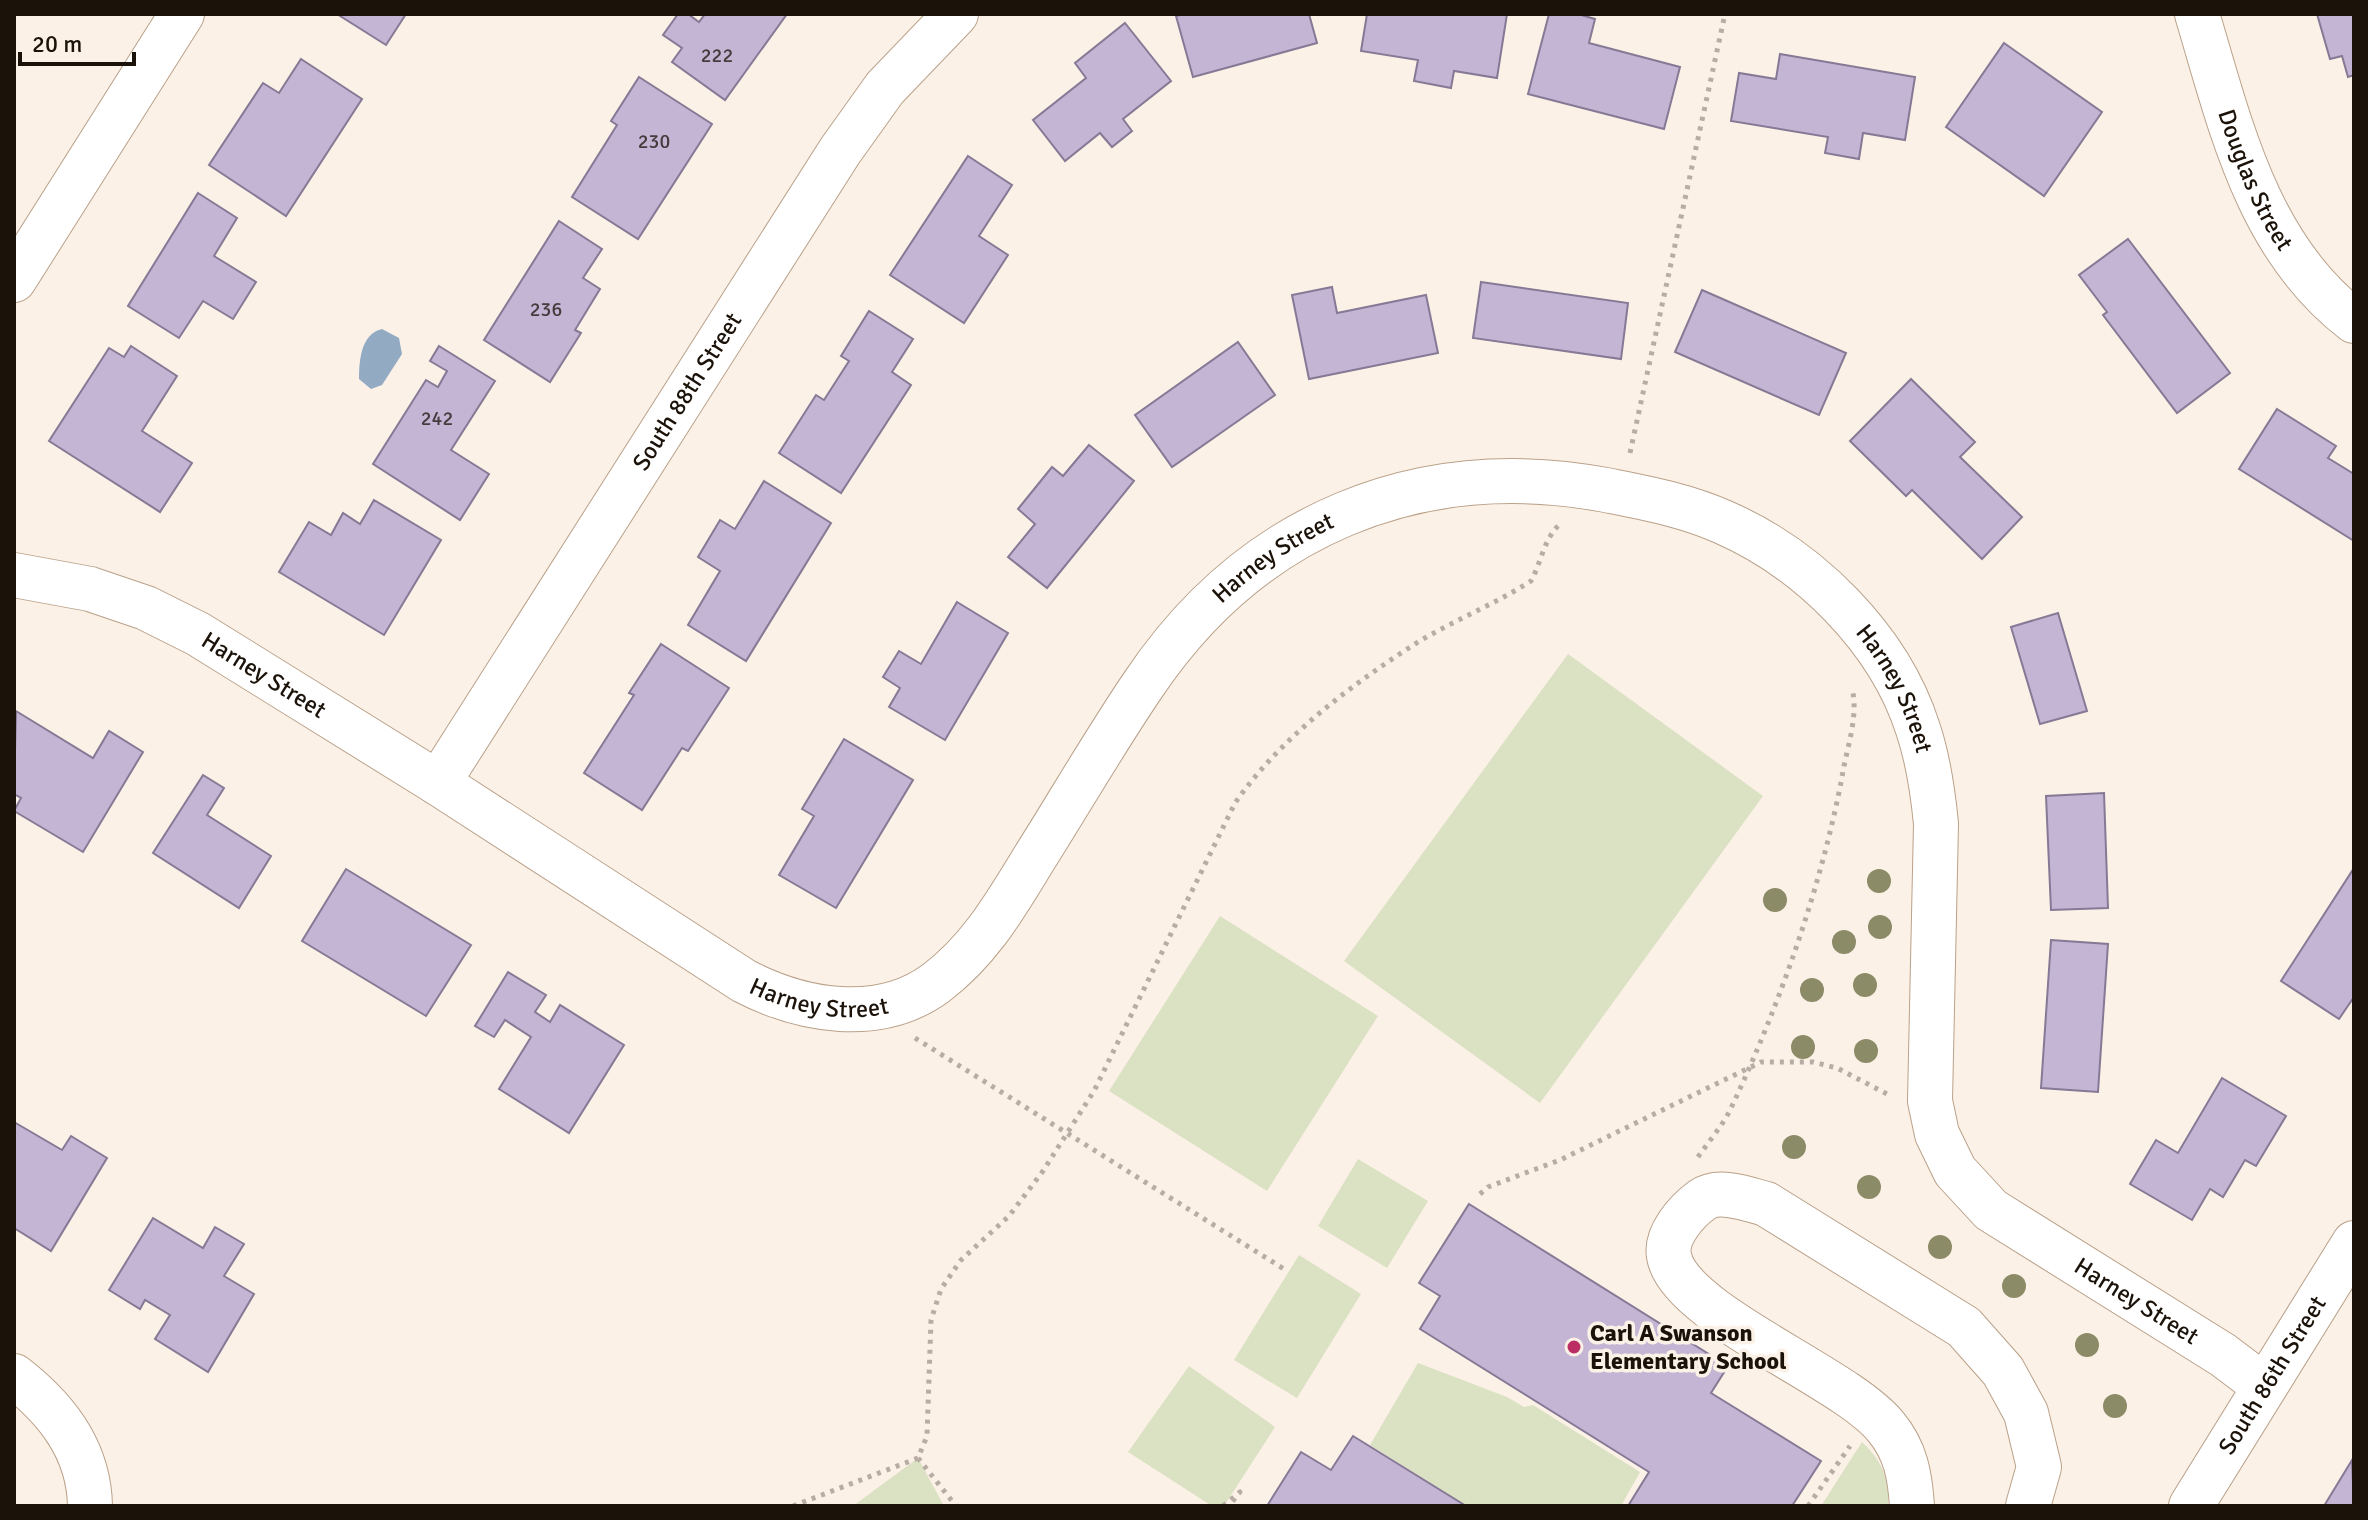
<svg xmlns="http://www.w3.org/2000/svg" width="2368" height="1520" font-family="Signika,sans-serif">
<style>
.green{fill:#dbe1c3}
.water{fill:#92aac2}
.building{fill:#c3b5d3;stroke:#867995;stroke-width:2}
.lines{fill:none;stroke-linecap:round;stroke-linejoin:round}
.minor-casing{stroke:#baa189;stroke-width:46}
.path{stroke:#b8ada4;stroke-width:5;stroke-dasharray:4 6;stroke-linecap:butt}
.minor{stroke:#fff;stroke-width:44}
.tree{fill:#8c8b68}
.poi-dot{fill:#ba2e64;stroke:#fcf1e7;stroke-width:3}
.labels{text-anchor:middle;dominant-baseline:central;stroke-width:7;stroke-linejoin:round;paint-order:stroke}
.number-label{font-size:20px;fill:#453b3c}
.street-label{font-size:24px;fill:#1b1209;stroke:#fcf1e7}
.poi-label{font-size:24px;font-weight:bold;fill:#1b1209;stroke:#fcf1e7;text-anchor:start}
</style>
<rect width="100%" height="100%" fill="#fcf1e7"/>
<g class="green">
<polygon points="1568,654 1763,796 1540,1103 1344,961"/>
<polygon points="1220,916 1378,1016 1267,1191 1109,1091"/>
<polygon points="1358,1159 1428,1201 1387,1268 1318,1226"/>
<polygon points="1299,1255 1361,1294 1297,1398 1234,1360"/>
<polygon points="1418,1363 1507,1397 1524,1407 1533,1405 1640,1472 1621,1506 1467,1506 1370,1445"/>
<polygon points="1189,1366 1275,1427 1224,1506 1212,1506 1128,1452"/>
<path d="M1862,1442C1882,1461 1890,1479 1888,1506H1821Z"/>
<polygon points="918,1458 944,1506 853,1506"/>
</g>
<path class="water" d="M382,329L399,338L402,354L382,385L371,389L359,379C359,360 361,334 382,329Z"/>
<g class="building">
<polygon points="337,14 406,14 386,45"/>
<polygon points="678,14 688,14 699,22 705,14 787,14 725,100 672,62 682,48 663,35"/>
<polygon points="1184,14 1309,14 1317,43 1193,77 1176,16"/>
<polygon points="1367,14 1507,14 1497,78 1454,71 1451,88 1414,81 1418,60 1361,51"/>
<polygon points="1549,14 1578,14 1595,19 1589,43 1680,67 1664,129 1528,94"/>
<polygon points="2317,14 2354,14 2354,75 2348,77 2342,56 2330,59"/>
<polygon points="1125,23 1171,81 1123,119 1132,131 1112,147 1100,133 1065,161 1033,120 1086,78 1075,63"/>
<polygon points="2004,43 2102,112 2044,196 1946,127"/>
<polygon points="1780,54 1915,77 1905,140 1863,133 1859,159 1825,153 1828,137 1731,121 1739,73 1776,79"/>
<polygon points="301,59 362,99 286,216 209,165 263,83 279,93"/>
<polygon points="639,77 712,124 638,239 572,197 617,125 611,121"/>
<polygon points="968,156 1012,185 979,236 1008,255 964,323 890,275"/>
<polygon points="198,193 237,218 214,256 256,282 233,319 203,301 179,338 128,306"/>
<polygon points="559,221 602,249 583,278 600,289 575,330 581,333 550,382 484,340"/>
<polygon points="2128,239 2230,373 2177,413 2103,315 2107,312 2079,275"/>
<polygon points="1481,282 1628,303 1621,359 1473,338"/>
<polygon points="1332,287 1337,313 1426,295 1438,353 1309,379 1292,295"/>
<polygon points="1702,290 1846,353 1819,415 1675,352"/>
<polygon points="869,311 913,339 892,372 911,385 841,493 779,453 816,395 824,400 849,361 841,356"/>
<polygon points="1238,342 1275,395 1172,467 1135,415"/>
<polygon points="131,346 177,376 142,431 192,463 160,512 49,441 109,348 124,357"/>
<polygon points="439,346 495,381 451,450 489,474 460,520 373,464 426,380 438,387 447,371 430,361"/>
<polygon points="1911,379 1975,442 1960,457 2022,517 1982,559 1912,490 1906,496 1850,441"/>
<polygon points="2277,409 2336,446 2328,458 2354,474 2354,541 2239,469"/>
<polygon points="1089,445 1134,481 1047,588 1008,557 1035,524 1018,509 1052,467 1063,476"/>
<polygon points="764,481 831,523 746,661 688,625 720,571 698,557 720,520 735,529"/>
<polygon points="374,500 441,540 384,635 279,572 309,522 331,535 343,513 360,524"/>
<polygon points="957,602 1008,633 945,740 889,707 900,688 883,677 899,651 921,664"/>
<polygon points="2058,613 2087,711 2040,724 2011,627"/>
<polygon points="661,644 729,688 688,751 682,748 642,810 584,773 634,695 629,693"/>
<polygon points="16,711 93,758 109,731 143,752 83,852 14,811 21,798 14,794"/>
<polygon points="844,739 913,780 836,908 779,875 814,816 802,809"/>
<polygon points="203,775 224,788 207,815 271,856 239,908 153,853"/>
<polygon points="2104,793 2108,908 2051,910 2046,796"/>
<polygon points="2354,868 2354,997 2339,1019 2281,981"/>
<polygon points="346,869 471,945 426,1016 302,941"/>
<polygon points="2051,940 2108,944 2098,1092 2041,1088"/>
<polygon points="508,972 546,995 535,1012 550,1022 560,1005 624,1045 569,1133 499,1089 531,1037 505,1020 494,1037 475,1026"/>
<polygon points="2222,1078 2286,1116 2256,1166 2245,1160 2223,1197 2210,1189 2192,1220 2130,1184 2156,1140 2178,1153"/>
<polygon points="14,1122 62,1150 71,1136 107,1158 51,1251 14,1228"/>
<polygon points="1469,1204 1728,1366 1711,1393 1821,1461 1792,1506 1628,1506 1649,1472 1420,1329 1440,1296 1419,1283"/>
<polygon points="153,1218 203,1248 215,1227 244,1244 224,1276 254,1294 208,1372 155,1339 170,1315 145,1300 140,1309 109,1290"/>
<polygon points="1353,1436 1466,1506 1267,1506 1301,1452 1331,1470"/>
<polygon points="2352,1460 2354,1506 2324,1506"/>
</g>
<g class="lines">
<g class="minor-casing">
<g id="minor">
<path id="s1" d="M2197,14C2230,124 2257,247 2354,321"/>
<polyline points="14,280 182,14"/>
<path id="s2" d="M14,575L90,589L146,608L198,634L438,783L744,981C802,1011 879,1025 936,983C981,949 1006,904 1035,857C1071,800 1105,741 1143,685C1250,525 1417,455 1606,490C1646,498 1685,505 1723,522C1808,559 1889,638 1918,729C1928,759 1933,792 1936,824L1930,1101L1937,1134L1955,1171L1991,1210L2223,1355L2264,1386"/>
<path id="s3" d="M438,783L840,151L885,88L956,14"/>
<path d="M14,1376C57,1409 89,1450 90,1506"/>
<path d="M1912,1506C1910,1476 1906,1451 1886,1427C1845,1376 1679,1314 1669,1256C1665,1235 1687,1211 1702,1200C1719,1188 1748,1199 1766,1204L1964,1327L2003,1371L2026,1413L2039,1467L2028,1506"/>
<path id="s4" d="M2191,1506L2354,1243"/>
</g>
</g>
<g class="path">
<polyline points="1630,453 1725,14"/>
<polyline points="915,1038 1284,1269"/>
<path d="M1698,1157C1709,1141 1724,1124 1732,1106C1781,1002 1824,879 1844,766C1849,742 1857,717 1853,693"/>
<polyline points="1480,1194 1488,1187 1560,1160 1761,1062 1813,1062 1837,1068 1889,1095"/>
<polyline points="918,1458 956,1506"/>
<path d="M793,1506L918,1458L927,1436L931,1320L941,1289L961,1260L1009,1216L1043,1171L1094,1091L1235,803C1281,737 1351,685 1418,642C1455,620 1495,604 1531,581C1541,563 1544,539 1559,525"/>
<polyline points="1223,1506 1240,1492 1229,1506"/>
<polyline points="1808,1506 1850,1446"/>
</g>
<use href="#minor" class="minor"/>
</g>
<g class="tree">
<circle cx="1879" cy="881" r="12"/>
<circle cx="1775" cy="900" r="12"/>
<circle cx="1880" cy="927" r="12"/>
<circle cx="1844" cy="942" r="12"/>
<circle cx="1865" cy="985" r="12"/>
<circle cx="1812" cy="990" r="12"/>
<circle cx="1803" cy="1047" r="12"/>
<circle cx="1866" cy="1051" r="12"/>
<circle cx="1794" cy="1147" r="12"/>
<circle cx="1869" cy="1187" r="12"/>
<circle cx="1940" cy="1247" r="12"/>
<circle cx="2014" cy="1286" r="12"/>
<circle cx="2087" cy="1345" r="12"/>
<circle cx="2115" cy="1406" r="12"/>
</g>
<circle class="poi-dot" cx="1574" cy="1347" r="8"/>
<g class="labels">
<g class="number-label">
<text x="717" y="55">222</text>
<text x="654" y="141">230</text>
<text x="546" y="309">236</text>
<text x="437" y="418">242</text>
</g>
<g class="street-label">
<text stroke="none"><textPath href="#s1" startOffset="176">Douglas Street</textPath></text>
<text stroke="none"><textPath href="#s3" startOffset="464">South 88th Street</textPath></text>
<text stroke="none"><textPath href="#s2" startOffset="1592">Harney Street</textPath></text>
<text stroke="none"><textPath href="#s2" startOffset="272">Harney Street</textPath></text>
<text stroke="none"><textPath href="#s2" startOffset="2310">Harney Street</textPath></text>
<text stroke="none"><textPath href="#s2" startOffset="920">Harney Street</textPath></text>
<text stroke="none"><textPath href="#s2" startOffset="3030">Harney Street</textPath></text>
<text stroke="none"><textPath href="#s4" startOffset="154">South 86th Street</textPath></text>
</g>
<g class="poi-label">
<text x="1590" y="1333">Carl A Swanson<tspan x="1590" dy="28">Elementary School</tspan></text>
</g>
</g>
<rect width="2368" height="1520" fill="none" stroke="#1b1209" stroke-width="32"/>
<path d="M20 52v12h114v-12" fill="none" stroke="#1b1209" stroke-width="4"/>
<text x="32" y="52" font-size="24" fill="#1b1209" stroke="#fcf1e7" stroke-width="6" paint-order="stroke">20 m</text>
</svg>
